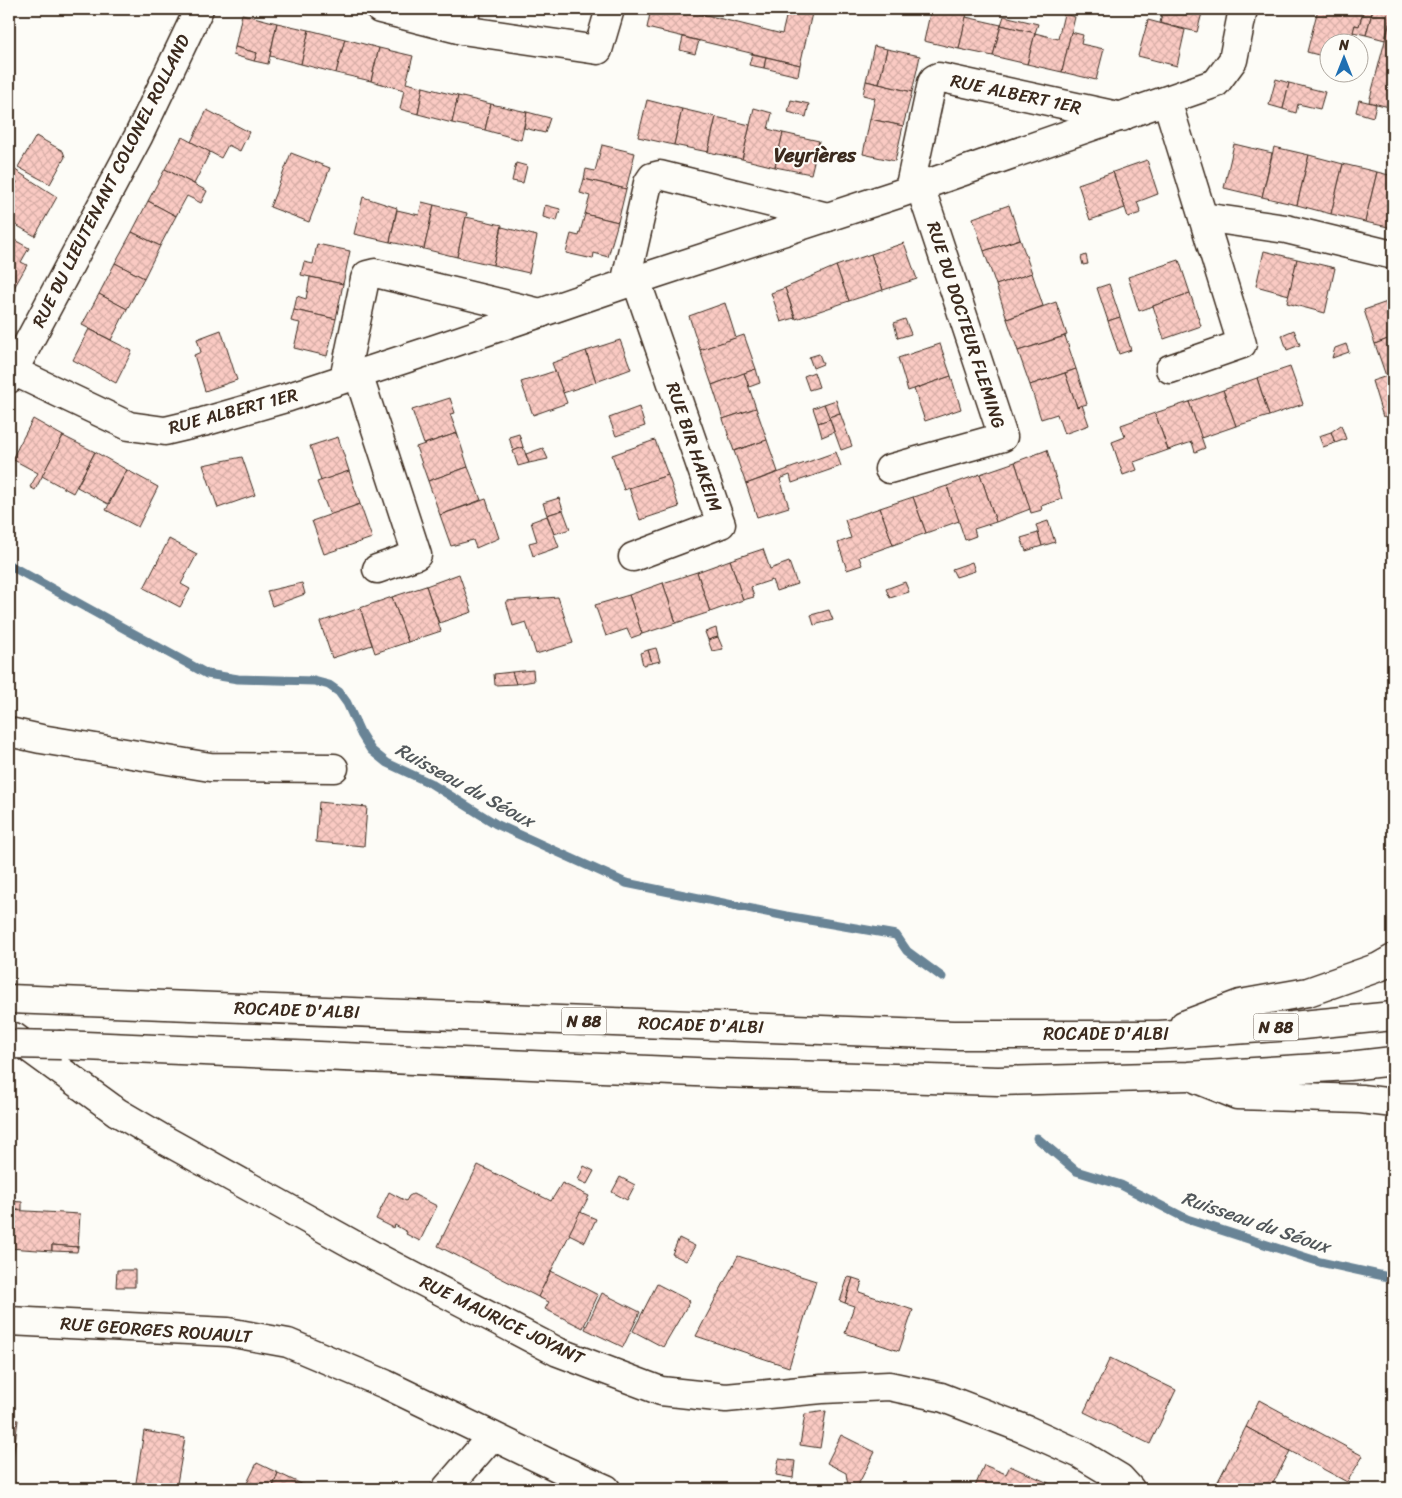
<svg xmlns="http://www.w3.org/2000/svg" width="1402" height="1498" font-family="Sriracha,sans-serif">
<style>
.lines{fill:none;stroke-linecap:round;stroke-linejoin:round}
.stream{stroke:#698496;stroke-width:9}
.building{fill:url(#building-cross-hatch);stroke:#3b2a1e}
.minor-casing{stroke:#3b2a1e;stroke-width:31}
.highway-casing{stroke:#3b2a1e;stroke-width:31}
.minor{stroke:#fdfcf7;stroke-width:28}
.highway{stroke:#fdfcf7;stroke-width:28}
.highway-bridge-casing{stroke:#3b2a1e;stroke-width:31;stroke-linecap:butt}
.highway-bridge{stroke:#fdfcf7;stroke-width:28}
.labels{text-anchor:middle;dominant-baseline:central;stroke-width:4;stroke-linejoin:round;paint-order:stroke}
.shield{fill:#fdfcf7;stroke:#75695f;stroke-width:1}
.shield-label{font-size:16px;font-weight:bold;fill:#3b2a1e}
.street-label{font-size:18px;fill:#3b2a1e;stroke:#fdfcf7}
.water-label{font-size:19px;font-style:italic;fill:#52575a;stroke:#fdfcf7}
.quarter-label{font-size:20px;font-weight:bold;fill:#3b2a1e;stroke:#fdfcf7}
</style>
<defs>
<pattern id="building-cross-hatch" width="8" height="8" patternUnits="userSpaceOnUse" patternTransform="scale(1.25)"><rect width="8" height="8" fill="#facac3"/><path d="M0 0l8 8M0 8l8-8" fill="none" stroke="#d7aea7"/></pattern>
</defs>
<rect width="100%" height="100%" fill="#fdfcf7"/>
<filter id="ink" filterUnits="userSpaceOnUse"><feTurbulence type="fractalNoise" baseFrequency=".02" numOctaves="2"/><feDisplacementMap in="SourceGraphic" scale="10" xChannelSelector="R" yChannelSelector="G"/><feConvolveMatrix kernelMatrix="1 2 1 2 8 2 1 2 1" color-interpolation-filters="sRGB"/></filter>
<g filter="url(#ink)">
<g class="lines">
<g class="stream">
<polyline points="9,565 207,674 238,679 314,681 329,685 339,692 347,703 361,734 371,750 387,763 430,783 496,824 626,883 786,916 896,935 907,951 942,977"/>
<polyline points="1037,1138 1076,1171 1121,1185 1187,1219 1320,1262 1393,1278"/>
</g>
</g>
<g class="building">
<polygon points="535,9 554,9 553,13"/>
<polygon points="651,9 682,9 782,34 788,9 813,9 800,65 647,28"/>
<polygon points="931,9 953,14 955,9 968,9 959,49 924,41"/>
<polygon points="1163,9 1203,9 1197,32 1160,23"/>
<polygon points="1318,9 1364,9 1359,26 1355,25 1351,42 1330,42 1330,58 1307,52"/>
<polygon points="1364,9 1373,9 1366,35 1353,32 1355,25 1359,26"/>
<polygon points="1373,9 1393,9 1385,40 1366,35"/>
<polygon points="1393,10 1393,72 1388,91 1393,92 1393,108 1369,102"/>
<polygon points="242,14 277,23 268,64 254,61 257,53 235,47"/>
<polygon points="1064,14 1075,17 1062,72 1027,64 1035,33 1058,39"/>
<polygon points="1004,16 1038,24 1035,33 1001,25"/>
<polygon points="966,17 1001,25 993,56 959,49"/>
<polygon points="1148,20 1185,30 1177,66 1138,56"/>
<polygon points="277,23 309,30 301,64 270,56"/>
<polygon points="1001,25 1035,33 1027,64 993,56"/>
<polygon points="309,30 345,39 336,73 301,64"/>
<polygon points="1071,32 1083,35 1081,44 1104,49 1096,80 1062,72"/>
<polygon points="683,37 699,41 695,54 680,50"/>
<polygon points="345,39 379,48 371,81 336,73"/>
<polygon points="874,46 887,49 879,84 866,81"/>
<polygon points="235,47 257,53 254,61 233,55"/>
<polygon points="379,48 413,56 406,83 423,87 418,114 400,109 404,90 371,81"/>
<polygon points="887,49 920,56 912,92 879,84"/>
<polygon points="752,54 766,57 764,68 749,65"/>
<polygon points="766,57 800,65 798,76 764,68"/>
<polygon points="1276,79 1289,83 1283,109 1269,105"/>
<polygon points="866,81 912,92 903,126 870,119 875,98 863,95"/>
<polygon points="1289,83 1325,92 1320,109 1298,104 1296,113 1283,109"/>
<polygon points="423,87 458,96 452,123 418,114"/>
<polygon points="458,96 491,104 485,130 452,123"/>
<polygon points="647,100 682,109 674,145 638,137"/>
<polygon points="791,100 809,104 806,117 788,112"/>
<polygon points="1359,100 1376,104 1373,117 1356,112"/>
<polygon points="491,104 527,112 521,140 485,130"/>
<polygon points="754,108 772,113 768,129 783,133 775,167 742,159"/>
<polygon points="682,109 716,117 708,152 674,145"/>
<polygon points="207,110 249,132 240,151 228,145 221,158 191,142"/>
<polygon points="527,112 550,118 545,133 524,128"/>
<polygon points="716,117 750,125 742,159 708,152"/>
<polygon points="870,119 903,126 895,161 863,154"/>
<polygon points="783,133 819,141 811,174 775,167"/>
<polygon points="36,136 63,151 65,157 50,184 18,167"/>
<polygon points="182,137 210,152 194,184 165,169"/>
<polygon points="1234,144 1272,153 1262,197 1224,188"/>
<polygon points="602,145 635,153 626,189 584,179 586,169 595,171"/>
<polygon points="1274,147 1309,155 1297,205 1262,197"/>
<polygon points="291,153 330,168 309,222 270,207"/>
<polygon points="1309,155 1343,164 1331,214 1297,205"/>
<polygon points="1147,160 1158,194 1137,202 1141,213 1128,217 1113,172"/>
<polygon points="516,163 527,166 523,183 512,181"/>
<polygon points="1343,164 1377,172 1365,222 1331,214"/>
<polygon points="9,166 57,197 35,236 9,221 9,196 17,182 9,177"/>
<polygon points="165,169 207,191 201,203 187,196 176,216 148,201"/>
<polygon points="1113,172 1125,208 1090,220 1078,184"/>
<polygon points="1377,172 1393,176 1393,228 1365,222"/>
<polygon points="584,179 626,189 618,222 585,214 590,196 580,193"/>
<polygon points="363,197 397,208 390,242 354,234"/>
<polygon points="148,201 176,216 160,246 132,232"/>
<polygon points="422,202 434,205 424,249 390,242 397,210 419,215"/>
<polygon points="434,205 467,213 457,257 424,249"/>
<polygon points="545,205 560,209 557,221 543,217"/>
<polygon points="1009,205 1020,239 984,251 973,218"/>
<polygon points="585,214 618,222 608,257 594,253 593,259 566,253 571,234 579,236"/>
<polygon points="466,217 502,225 493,265 457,257"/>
<polygon points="502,227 537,236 529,273 493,265"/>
<polygon points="132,232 160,246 144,278 115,263"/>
<polygon points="9,237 29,248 21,262 27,265 15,286 9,283"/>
<polygon points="1020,239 1032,273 996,285 984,251"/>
<polygon points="904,243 917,279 883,290 871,254"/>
<polygon points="317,244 350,251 343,284 301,275 304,262 313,264"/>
<polygon points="1264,251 1297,259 1289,295 1256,286"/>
<polygon points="871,254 883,290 849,301 836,266"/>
<polygon points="1086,255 1088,264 1083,265 1081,257"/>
<polygon points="1297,259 1335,268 1325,313 1287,303"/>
<polygon points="1179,260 1190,293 1139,311 1128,277"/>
<polygon points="115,263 144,278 127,309 99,294"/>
<polygon points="836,266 849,301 796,319 785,288"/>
<polygon points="1032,273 1043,306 1007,319 996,285"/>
<polygon points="310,277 343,284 336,319 294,310 297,296 306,299"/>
<polygon points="9,283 15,286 9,301"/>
<polygon points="1109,284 1120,317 1108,321 1097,288"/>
<polygon points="785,288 795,318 781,322 771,293"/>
<polygon points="1190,293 1201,326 1164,339 1153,306"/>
<polygon points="99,294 127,309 111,340 82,325"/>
<polygon points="1393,300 1393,337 1375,344 1364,310"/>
<polygon points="1056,302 1067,335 1018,351 1007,319"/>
<polygon points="725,303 736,338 700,350 689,316"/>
<polygon points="294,310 336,319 327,356 294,348 300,323 291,321"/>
<polygon points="1120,317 1131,350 1119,354 1108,321"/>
<polygon points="905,319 911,334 898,338 894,323"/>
<polygon points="89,329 132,351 116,383 73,360"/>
<polygon points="221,330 237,380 205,391 194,355 201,352 197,339"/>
<polygon points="1294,330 1300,345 1287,350 1282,335"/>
<polygon points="744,335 756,369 712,385 700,350"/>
<polygon points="1065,336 1076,369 1030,385 1018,351"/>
<polygon points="1393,337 1393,374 1386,376 1375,344"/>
<polygon points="620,340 631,369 596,382 586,351"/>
<polygon points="940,344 951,376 908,391 898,358"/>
<polygon points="1346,344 1349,352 1332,358 1335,348"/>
<polygon points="586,351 596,382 563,393 552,363"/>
<polygon points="819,354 823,364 813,368 809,357"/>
<polygon points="1290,367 1303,404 1269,416 1257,378"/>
<polygon points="756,369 760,383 749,387 744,373"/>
<polygon points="1076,369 1087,404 1077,407 1065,373"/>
<polygon points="555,371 567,403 533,415 521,382"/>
<polygon points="814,372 819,387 809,390 804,376"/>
<polygon points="744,373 756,408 723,419 712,385"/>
<polygon points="1065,373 1077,407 1082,405 1089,425 1064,434 1057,414 1041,419 1030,385"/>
<polygon points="1393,374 1393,414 1383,417 1372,381"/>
<polygon points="951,376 961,409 925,421 914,389"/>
<polygon points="1257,378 1269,416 1236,426 1223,390"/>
<polygon points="1223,390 1236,426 1201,438 1189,402"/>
<polygon points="450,398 455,413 450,414 457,433 424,444 412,410"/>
<polygon points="836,400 840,413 829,417 824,404"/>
<polygon points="1189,402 1205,448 1195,452 1192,442 1168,450 1155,413"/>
<polygon points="824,404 830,419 818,423 813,408"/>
<polygon points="639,407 645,426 616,436 609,418"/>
<polygon points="756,408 767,440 734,451 723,419"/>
<polygon points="840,413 852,446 841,450 829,417"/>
<polygon points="1155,413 1168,450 1134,462 1137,470 1123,475 1112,442 1125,437 1121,425"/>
<polygon points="33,419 63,436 35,490 30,487 38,473 12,459"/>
<polygon points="830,419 834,432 822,437 818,423"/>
<polygon points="1341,425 1346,439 1335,443 1331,432"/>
<polygon points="1331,432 1335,443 1323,447 1319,436"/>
<polygon points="457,433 468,467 428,481 416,447"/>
<polygon points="519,434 523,447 513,451 509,437"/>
<polygon points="63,436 95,452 73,493 42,476"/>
<polygon points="338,437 349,471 321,481 310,446"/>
<polygon points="655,440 668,475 624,490 612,455"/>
<polygon points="767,440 778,472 746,484 734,451"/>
<polygon points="523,447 529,463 518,466 513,451"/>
<polygon points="543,448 548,459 529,463 526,454"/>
<polygon points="1047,450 1062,499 1041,506 1042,510 1031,513 1015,462"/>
<polygon points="95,452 127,470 108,504 77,487"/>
<polygon points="836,452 841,466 792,483 790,475 780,479 789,507 757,517 746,484"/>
<polygon points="242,457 255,495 218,508 203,465"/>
<polygon points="1015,462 1030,509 996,522 980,474"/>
<polygon points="468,467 481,500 440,515 428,481"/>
<polygon points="127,470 158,487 138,527 106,510"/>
<polygon points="349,471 360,504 330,515 317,482"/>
<polygon points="980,474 996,522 974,529 976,536 965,540 947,486"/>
<polygon points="668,475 679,507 640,520 629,488"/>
<polygon points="947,486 959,521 926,533 913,497"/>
<polygon points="913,497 926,533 893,545 880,508"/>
<polygon points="559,498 563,510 547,515 543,503"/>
<polygon points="486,499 499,538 476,548 473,540 451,546 440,515"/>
<polygon points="360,504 372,538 324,554 312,521"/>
<polygon points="880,508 893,545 859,557 862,565 847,570 838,543 851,538 845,520"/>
<polygon points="563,510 570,529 554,534 547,515"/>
<polygon points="547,516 559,547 533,556 529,543 537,541 531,522"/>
<polygon points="1048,521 1055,542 1042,546 1036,525"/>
<polygon points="1038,533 1042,546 1026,551 1021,538"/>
<polygon points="169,539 197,554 181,584 190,589 180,607 144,588"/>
<polygon points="763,549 770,569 789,562 797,584 776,591 772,580 751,587 754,597 743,600 730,560"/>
<polygon points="730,560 743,600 710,612 697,572"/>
<polygon points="972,562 975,571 956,577 952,569"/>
<polygon points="697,572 710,612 676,623 663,583"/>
<polygon points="459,574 472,612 439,623 426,586"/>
<polygon points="905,582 909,592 890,598 886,589"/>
<polygon points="302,583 305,594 272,606 267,591"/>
<polygon points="663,583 676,623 642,634 629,595"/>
<polygon points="426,586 441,631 408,642 392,597"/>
<polygon points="629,595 642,634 631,638 627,629 606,636 595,605"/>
<polygon points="392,597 408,642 375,653 360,608"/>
<polygon points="558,597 573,643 536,654 526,622 513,626 506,601"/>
<polygon points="360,608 372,645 332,658 320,622"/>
<polygon points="829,610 833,620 814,625 811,615"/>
<polygon points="716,628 718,637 708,640 705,632"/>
<polygon points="718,637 723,649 712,651 708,640"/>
<polygon points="656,648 660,661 652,663 648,650"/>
<polygon points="648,650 652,663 643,665 640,653"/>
<polygon points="533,670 534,681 516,684 512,672"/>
<polygon points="512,672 516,684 495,685 494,674"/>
<polygon points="319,802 367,807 364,846 316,842"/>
<polygon points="9,832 14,835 9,844"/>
<polygon points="478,1165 551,1201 562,1183 589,1196 538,1297 438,1246"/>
<polygon points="584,1166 594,1171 587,1184 578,1180"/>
<polygon points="620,1177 635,1185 627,1200 612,1192"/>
<polygon points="389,1192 406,1201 409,1196 413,1194 437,1206 420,1241 406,1234 407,1232 395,1225 394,1228 376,1219"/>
<polygon points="9,1201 22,1202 22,1210 9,1210"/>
<polygon points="9,1210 80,1214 78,1247 52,1245 52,1251 9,1248"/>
<polygon points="580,1212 596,1219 585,1242 569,1234"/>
<polygon points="679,1238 695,1246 686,1261 672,1254"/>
<polygon points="52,1245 78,1247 77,1252 52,1251"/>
<polygon points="738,1256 816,1281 789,1367 696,1336"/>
<polygon points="117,1270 135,1270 135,1287 116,1287"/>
<polygon points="551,1271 598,1295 583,1328 545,1309 549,1302 538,1297"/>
<polygon points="848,1277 853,1278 845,1303 840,1301"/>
<polygon points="853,1278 862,1281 859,1292 913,1310 899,1351 845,1333 854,1306 845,1303"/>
<polygon points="657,1284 690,1301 663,1347 633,1331"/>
<polygon points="602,1293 640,1312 623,1347 585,1329"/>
<polygon points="1110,1358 1176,1390 1150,1444 1084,1412"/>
<polygon points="1259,1400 1363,1456 1347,1482 1246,1427"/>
<polygon points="826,1411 820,1448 800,1445 805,1414"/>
<polygon points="9,1419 18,1420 9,1488"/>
<polygon points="1246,1427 1290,1451 1270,1489 1214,1489"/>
<polygon points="144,1431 185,1438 176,1489 135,1489"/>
<polygon points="841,1435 875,1452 859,1483 861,1489 839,1489 848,1486 846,1473 827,1463"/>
<polygon points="779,1459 795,1461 793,1478 776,1475"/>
<polygon points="257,1463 278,1473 272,1489 244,1489"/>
<polygon points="984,1465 1006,1474 1010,1466 1062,1489 974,1489"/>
<polygon points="278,1473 312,1489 278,1489 273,1487"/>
</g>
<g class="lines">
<g class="minor-casing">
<g id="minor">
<polyline points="380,9 462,30 466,9"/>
<polyline points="462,30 598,50 610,9"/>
<polyline points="1167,101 1242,344 1170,369"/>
<polyline points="909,190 932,83 934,79 938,77 1122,117"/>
<polyline points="1203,217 1286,229 1393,255"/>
<polyline points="625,284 648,183 652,177 660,175 828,217"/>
<polyline points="13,371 129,426 165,431 203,422 289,397 438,348 654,274 898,194 1216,83 1233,60 1243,9"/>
<polyline points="358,374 417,555 377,569"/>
<polyline points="9,379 138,137 199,9"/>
<polyline points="344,379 365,279 367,275 375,273 541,313"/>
<polyline points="889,469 1003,437 920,186"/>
<polyline points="633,557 721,524 636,280"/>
<polyline points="9,732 41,739 210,767 334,768"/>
<polyline points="14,1037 117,1112 163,1139 374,1256 558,1352 661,1391 726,1398 822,1389 889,1386 941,1397 1027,1430 1080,1454 1120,1478 1130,1489"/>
<polyline points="9,1321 228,1332 288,1343 385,1384 561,1469 606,1489"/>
<polyline points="446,1489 492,1436"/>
</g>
</g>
<g class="highway-casing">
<g id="highway">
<polyline points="9,999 953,1035 1159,1035 1292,1026 1393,1016"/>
<polyline points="1184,1025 1240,1004 1308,992 1379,967 1393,959"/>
<polyline points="61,1045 719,1073 998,1081 1188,1076 1349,1066 1393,1061"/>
<polyline points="1197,1079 1237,1095 1361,1099 1393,1103"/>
</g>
</g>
<use href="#minor" class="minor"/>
<use href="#highway" class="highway"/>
<g class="highway-bridge-casing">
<polyline id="highway-bridge" points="9,1044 61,1045"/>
</g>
<use href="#highway-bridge" class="highway-bridge"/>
</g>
</g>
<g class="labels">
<g class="shield">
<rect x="561.5" y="1007.5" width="45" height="27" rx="4"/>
<rect x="1253.5" y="1013.5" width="45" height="27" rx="4"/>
</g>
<g class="shield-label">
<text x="584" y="1021">N 88</text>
<text x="1276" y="1027">N 88</text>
</g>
<g class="street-label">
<text transform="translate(1016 94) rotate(12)">RUE ALBERT 1ER</text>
<text transform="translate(111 181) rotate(-63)">RUE DU LIEUTENANT COLONEL ROLLAND</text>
<text transform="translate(966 325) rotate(72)">RUE DU DOCTEUR FLEMING</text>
<text transform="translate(233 411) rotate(-15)">RUE ALBERT 1ER</text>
<text transform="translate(694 447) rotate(71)">RUE BIR HAKEIM</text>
<text transform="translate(297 1010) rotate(2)">ROCADE D'ALBI</text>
<text transform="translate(701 1025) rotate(2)">ROCADE D'ALBI</text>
<text x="1106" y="1034">ROCADE D'ALBI</text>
<text transform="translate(502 1320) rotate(26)">RUE MAURICE JOYANT</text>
<text transform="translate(156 1330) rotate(4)">RUE GEORGES ROUAULT</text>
</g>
<g class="water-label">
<text transform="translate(465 785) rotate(29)">Ruisseau du Séoux</text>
<text transform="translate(1256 1222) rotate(19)">Ruisseau du Séoux</text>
</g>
<g class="quarter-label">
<text x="815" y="155">Veyrières</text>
</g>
</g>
<rect width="1402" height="1498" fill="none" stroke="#fdfcf7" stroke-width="30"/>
<rect x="15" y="15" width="1372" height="1468" fill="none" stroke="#3b2a1e" stroke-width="2" filter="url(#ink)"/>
<g transform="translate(1344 58)"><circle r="24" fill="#fdfcf7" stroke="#afa8a0"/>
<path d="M0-4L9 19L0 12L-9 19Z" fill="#1f6fb2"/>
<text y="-8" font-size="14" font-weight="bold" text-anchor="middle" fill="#3b2a1e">N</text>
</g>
</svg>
